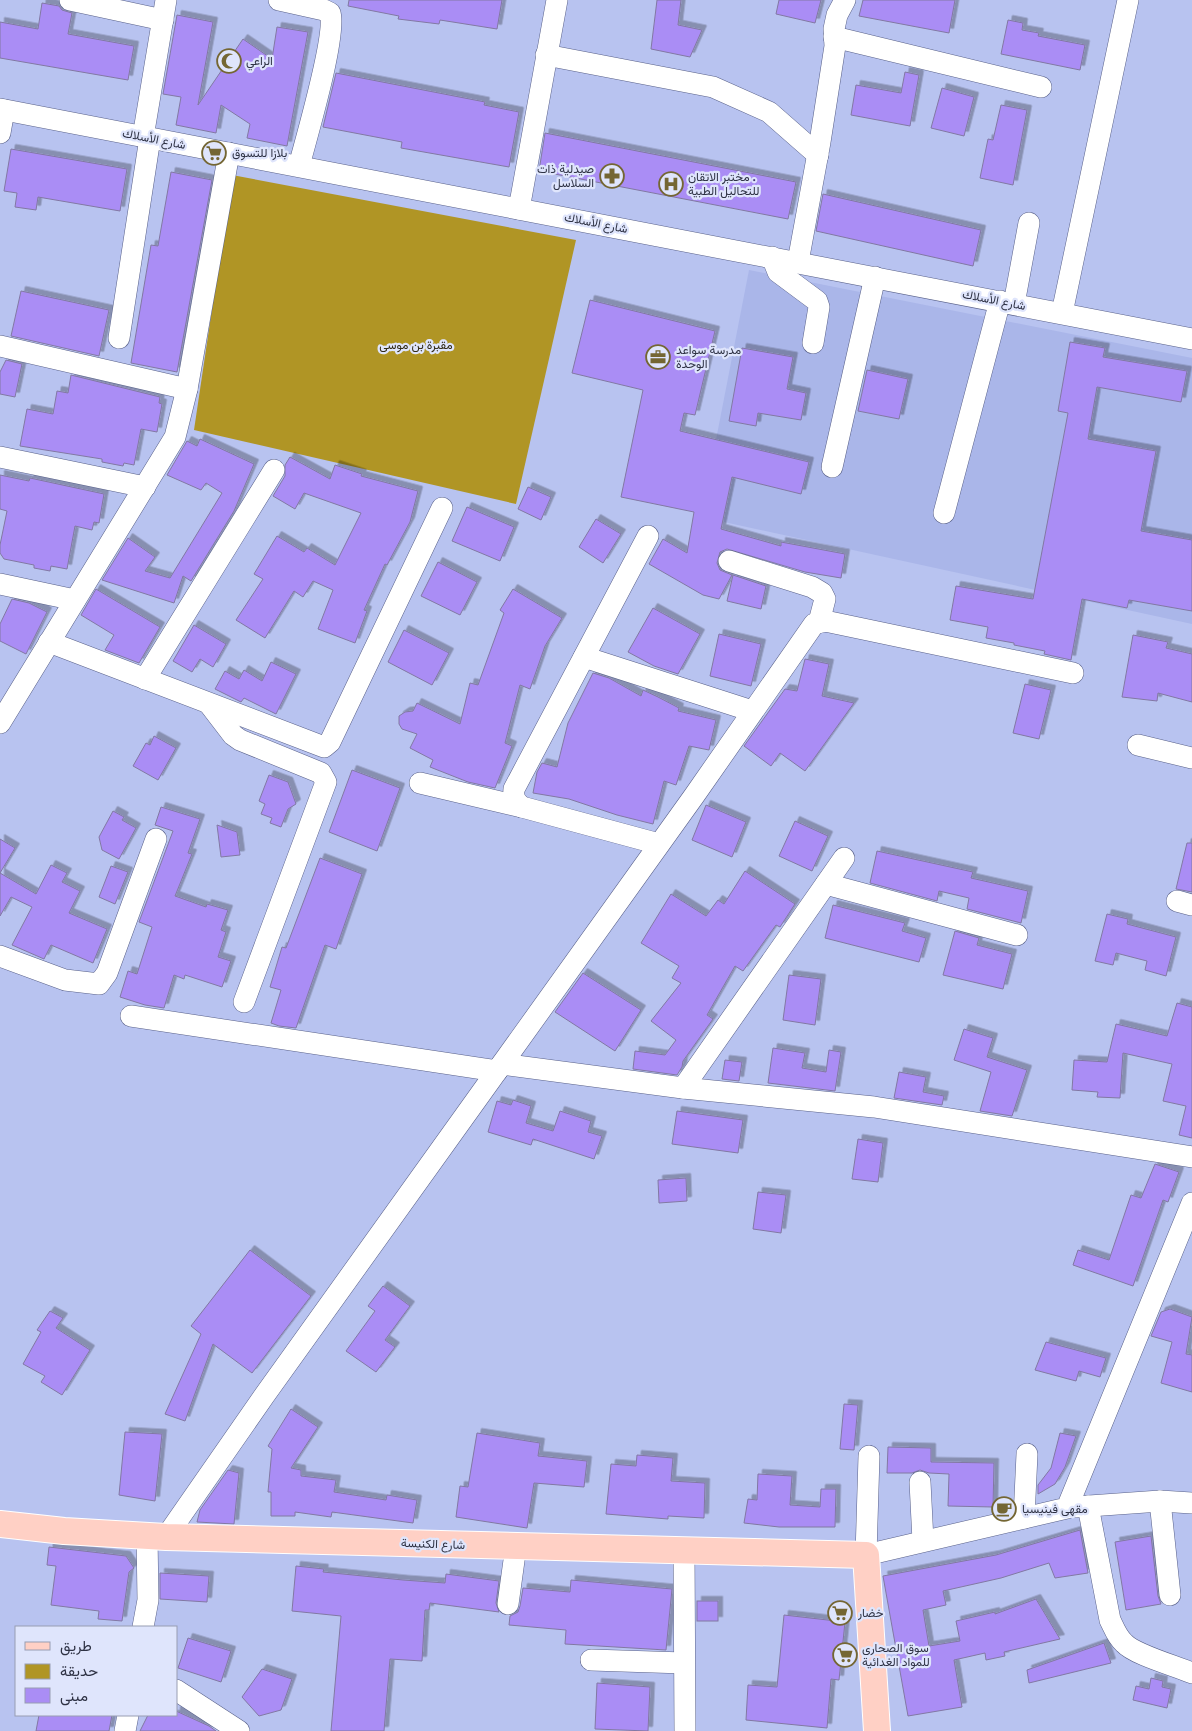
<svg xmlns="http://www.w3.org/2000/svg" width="1192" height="1731" font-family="'Fira Sans',Vazirmatn,sans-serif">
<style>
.built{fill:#aab6e9}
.green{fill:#b09525}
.building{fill:#aa8df5;stroke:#8278a3;filter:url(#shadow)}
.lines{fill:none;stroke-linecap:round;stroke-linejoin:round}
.minor-casing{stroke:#596189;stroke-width:22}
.major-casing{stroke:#fff;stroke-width:28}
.minor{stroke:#fff;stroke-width:21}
.major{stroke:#ffd0c5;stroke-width:26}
.labels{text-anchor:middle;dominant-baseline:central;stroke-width:4.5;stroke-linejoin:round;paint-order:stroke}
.poi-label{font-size:12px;fill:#2e3244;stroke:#dfe5fc;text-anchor:start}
.street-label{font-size:12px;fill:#2e3244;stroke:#dfe5fc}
.park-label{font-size:12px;fill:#312b16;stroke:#dfe5fc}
</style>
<defs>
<filter id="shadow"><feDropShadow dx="4.5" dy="-4.5" stdDeviation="0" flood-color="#0004"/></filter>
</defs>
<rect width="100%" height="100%" fill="#b8c3f0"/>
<polygon class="built" points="749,270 1192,358 1192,624 701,517"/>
<polygon class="green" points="232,175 576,240 516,504 194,430"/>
<g class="building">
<polygon points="349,0 502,0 497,29 440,20 439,24 398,19 399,16 348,6"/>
<polygon points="657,0 681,0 678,25 702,30 690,57 651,49"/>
<polygon points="779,0 821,0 815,23 776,14"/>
<polygon points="863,0 955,0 949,33 859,16"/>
<polygon points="42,3 59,6 62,10 72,13 68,34 134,46 128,80 0,58 0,22 38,29"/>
<polygon points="177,15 213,22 198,105 243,39 272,59 277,27 308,32 287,146 247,138 250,124 221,105 216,133 176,125 181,97 163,94"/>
<polygon points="1008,20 1023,23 1022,30 1039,33 1038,36 1085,45 1080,70 1001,54"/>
<polygon points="905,72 919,75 910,126 851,115 856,85 901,93"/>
<polygon points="336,73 485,102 484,105 519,112 509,167 401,148 402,142 323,127"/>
<polygon points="942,88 974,97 964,136 931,128"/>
<polygon points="1001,105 1027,110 1013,185 980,178 988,139 993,140"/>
<polygon points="545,133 796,182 788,219 539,171"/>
<polygon points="11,149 127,169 120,211 38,197 36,210 15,207 17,193 4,191"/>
<polygon points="171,172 212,180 177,372 131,363 151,245 158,246"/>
<polygon points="823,194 981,230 973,266 816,231"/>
<polygon points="21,291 109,310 99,356 11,336"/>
<polygon points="590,300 715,331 695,415 684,413 680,431 809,462 801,494 732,477 721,529 781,546 781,542 845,554 841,578 805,572 727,549 720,552 717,563 720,570 732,575 719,599 703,595 649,564 663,539 687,553 694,512 621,497 643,390 572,373"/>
<polygon points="1070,342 1105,348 1103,357 1187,371 1181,402 1097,387 1088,439 1156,451 1141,531 1192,540 1192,611 1129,600 1127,608 1082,599 1071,660 1044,654 1045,651 1014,645 1014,643 986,638 988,627 950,620 956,586 1033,599 1068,413 1058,411"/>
<polygon points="742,348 793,357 787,389 806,393 801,420 758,413 756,426 729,421"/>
<polygon points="6,360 22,364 15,397 0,394 0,372"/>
<polygon points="867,370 908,379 899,419 858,411"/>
<polygon points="71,375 160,397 159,403 162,404 157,432 141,429 134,465 124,463 123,466 102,462 102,459 20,446 27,409 53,414 57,391 68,393"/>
<polygon points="200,439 254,464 234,511 191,581 183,576 174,603 102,580 128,538 155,557 145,571 170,578 222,493 206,483 201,490 167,475 187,441 197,446"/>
<polygon points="290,457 330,479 335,465 362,474 361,476 418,491 410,522 387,565 385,564 364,610 367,611 355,643 318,629 333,590 313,581 303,597 294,591 265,638 236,620 263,579 254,574 277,536 304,552 307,548 335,565 361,513 304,493 295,509 273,496 285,476 285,465"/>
<polygon points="0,475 29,481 30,478 104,494 99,523 94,522 92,530 75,526 67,569 51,566 50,571 34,568 34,565 4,559 0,553 0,545 7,511 0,509"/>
<polygon points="528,487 551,497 541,520 518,509"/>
<polygon points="467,507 514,527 500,561 452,541"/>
<polygon points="596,519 621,534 603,563 579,547"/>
<polygon points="438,562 477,582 460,615 421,596"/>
<polygon points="733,575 766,586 761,609 727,601"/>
<polygon points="96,589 160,627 139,663 105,650 114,635 81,615"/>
<polygon points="513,589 562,618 545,646 530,689 520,685 505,743 512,746 495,788 468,782 430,767 433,760 410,748 417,734 402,729 399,724 399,716 405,712 413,711 417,703 460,724 470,683 478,685 504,613 500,610"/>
<polygon points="12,599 29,603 47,612 26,654 0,641 0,624"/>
<polygon points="653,608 700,634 678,674 654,666 628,652"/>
<polygon points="194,625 226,644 213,667 200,659 192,672 173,661"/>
<polygon points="404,630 449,653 432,685 388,662"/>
<polygon points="719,634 761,644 751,686 710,676"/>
<polygon points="1133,635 1168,642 1166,648 1192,654 1192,702 1158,693 1157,701 1122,697"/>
<polygon points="805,659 829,664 822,696 854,703 805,771 780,753 771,766 744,746 785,689 797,691"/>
<polygon points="271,662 296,674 276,714 244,698 241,702 215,689 225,671 239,679 244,670 262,681"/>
<polygon points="593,673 609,678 641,696 643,690 658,697 679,708 678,711 716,720 709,750 689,746 676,785 664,781 653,824 617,815 569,799 533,793 537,772 542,763 557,767 568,723"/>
<polygon points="1025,684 1051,690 1039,739 1013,733"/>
<polygon points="154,736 176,748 158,780 133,766 146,743 150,745"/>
<polygon points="352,770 400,788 377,851 329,832"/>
<polygon points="269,775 288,782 296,804 288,809 281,827 270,823 272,818 261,814 265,804 259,801"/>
<polygon points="706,805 746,822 732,857 692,840"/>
<polygon points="161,807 200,819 188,853 192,854 175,896 206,907 207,904 228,910 221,930 226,932 218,957 231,961 222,987 185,975 184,979 174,975 164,1008 145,1005 120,997 128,971 137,974 152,927 139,922 173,831 155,825"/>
<polygon points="113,811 124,817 122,820 136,828 119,859 102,850 99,837"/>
<polygon points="795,821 828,836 812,871 779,856"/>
<polygon points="217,825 237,832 240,855 221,857"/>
<polygon points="0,839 15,848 0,873"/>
<polygon points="1187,843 1192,843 1192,892 1176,889"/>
<polygon points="877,851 973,872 971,878 1028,891 1021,923 967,909 969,898 939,891 937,901 870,883"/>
<polygon points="320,858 362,874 336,949 325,945 296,1028 279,1026 271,1023 281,990 270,987 282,947 286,948"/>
<polygon points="51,865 67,873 62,882 80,891 69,913 107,929 93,963 51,945 44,959 12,945 32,907 11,897 0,916 0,873 36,894"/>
<polygon points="111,866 128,872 115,904 99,897"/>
<polygon points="745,871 795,904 780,927 776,925 743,971 735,966 707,1015 713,1019 683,1061 682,1067 677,1075 633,1069 635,1051 665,1055 676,1040 651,1021 681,983 672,978 679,966 641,943 671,894 706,916 718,900 724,904"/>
<polygon points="833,905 905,923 902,931 926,938 919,962 825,938"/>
<polygon points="1107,914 1128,919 1127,924 1176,937 1166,976 1145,970 1147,961 1116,953 1113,965 1095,961"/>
<polygon points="955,931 979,938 977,945 1012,954 1003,989 943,975"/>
<polygon points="583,973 641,1010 615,1051 555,1012"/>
<polygon points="789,975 821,979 815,1025 783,1020"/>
<polygon points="1177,1003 1192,1007 1192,1138 1179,1135 1186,1106 1163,1101 1172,1064 1123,1053 1120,1098 1097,1097 1098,1092 1072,1090 1074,1060 1107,1062 1116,1024 1167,1036"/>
<polygon points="964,1029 993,1038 987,1057 1027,1070 1012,1116 980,1111 991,1072 954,1060"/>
<polygon points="773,1048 805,1053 802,1068 826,1072 829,1050 841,1052 835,1091 768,1083"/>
<polygon points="725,1060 742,1062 739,1081 722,1079"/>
<polygon points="899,1072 926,1077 923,1092 944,1096 942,1105 894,1098"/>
<polygon points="513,1100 531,1106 526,1123 553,1131 560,1111 591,1121 588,1132 602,1136 594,1159 533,1139 531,1145 488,1132 497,1101 511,1105"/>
<polygon points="677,1111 743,1120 738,1153 672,1144"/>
<polygon points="858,1139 883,1143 878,1182 852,1179"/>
<polygon points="1155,1164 1179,1172 1168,1202 1163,1200 1133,1286 1073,1265 1078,1250 1109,1260 1131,1195 1141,1198"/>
<polygon points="686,1178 687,1201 659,1203 658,1180"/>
<polygon points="758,1192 786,1195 781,1233 753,1229"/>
<polygon points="250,1250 311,1296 252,1373 213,1344 185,1421 165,1414 201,1334 191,1326"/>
<polygon points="383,1286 410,1306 385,1340 395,1347 376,1372 346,1351 375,1311 368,1306"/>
<polygon points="1170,1309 1192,1317 1186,1354 1192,1355 1192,1392 1161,1383 1172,1342 1151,1336 1161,1312"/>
<polygon points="50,1311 63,1318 56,1328 90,1350 62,1395 41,1382 45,1376 23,1364 41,1332 37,1330"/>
<polygon points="1046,1342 1106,1358 1100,1377 1079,1371 1076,1381 1035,1370"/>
<polygon points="844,1404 858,1405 854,1450 840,1449"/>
<polygon points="291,1409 318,1427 291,1468 301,1470 301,1476 336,1480 334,1492 386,1500 387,1495 417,1500 413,1523 332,1512 331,1517 295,1512 295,1516 271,1516 271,1492 268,1492 272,1449 268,1446"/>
<polygon points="125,1432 162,1434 155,1501 119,1495"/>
<polygon points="477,1433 540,1443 538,1456 587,1461 584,1487 534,1483 527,1528 456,1517 460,1486 468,1487"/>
<polygon points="1060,1433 1076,1436 1065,1467 1055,1484 1038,1494 1038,1485 1051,1468"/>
<polygon points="888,1447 931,1448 931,1462 994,1463 993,1507 948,1506 949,1474 929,1473 920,1470 912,1473 887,1473"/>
<polygon points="637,1455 673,1458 671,1481 705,1483 704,1518 668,1516 668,1519 606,1514 611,1464 636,1466"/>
<polygon points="228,1470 239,1473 234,1524 197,1522 200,1510"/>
<polygon points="758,1474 792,1476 790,1505 820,1507 821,1489 836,1489 835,1527 779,1527 744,1523 748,1499 757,1500"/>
<polygon points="1080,1530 1088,1573 1055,1578 1049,1563 1001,1578 943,1591 946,1605 923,1610 929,1646 960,1641 956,1621 995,1612 995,1614 1036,1599 1060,1639 1004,1652 1005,1656 986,1660 985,1653 954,1660 962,1707 908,1716 883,1576 996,1555"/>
<polygon points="1151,1536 1158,1596 1161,1604 1126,1610 1115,1542"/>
<polygon points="49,1547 126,1556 134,1568 129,1572 122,1621 98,1619 99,1611 51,1605 56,1566 47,1565"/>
<polygon points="296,1566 324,1569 323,1572 403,1580 445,1583 446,1574 499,1581 496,1603 499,1612 430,1603 429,1610 425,1610 422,1661 390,1659 384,1731 331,1731 341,1616 292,1611"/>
<polygon points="160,1573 209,1576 207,1602 160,1599"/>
<polygon points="571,1580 672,1589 666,1650 565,1644 566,1630 509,1625 510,1616 518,1612 520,1606 523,1588 570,1592"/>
<rect x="697" y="1601" width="21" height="20"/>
<polygon points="784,1615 845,1622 839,1680 831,1679 827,1728 746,1720 748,1685 777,1687"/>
<polygon points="188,1638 231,1651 221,1682 178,1668"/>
<polygon points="1104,1643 1111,1663 1029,1683 1027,1670"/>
<polygon points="262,1669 292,1679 281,1710 259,1716 242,1697"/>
<polygon points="1151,1678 1163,1681 1162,1687 1171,1689 1167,1708 1133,1700 1136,1686 1149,1689"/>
<polygon points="597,1683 650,1687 648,1731 595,1729"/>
<polygon points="176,1711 209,1726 216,1731 140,1731 148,1715 176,1715"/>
<polygon points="39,1715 112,1715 109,1731 36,1731"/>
</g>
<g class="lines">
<g class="minor-casing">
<g id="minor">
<polyline points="70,0 163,20"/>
<path d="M279,0L324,10L330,13C337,34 306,139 299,166"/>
<polyline points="834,37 1041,87"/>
<polyline points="546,55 713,87 769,112 818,155"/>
<polyline points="0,109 1192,339"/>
<polyline points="0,133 4,110"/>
<polyline points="143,137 166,0"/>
<polyline points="519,209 557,0"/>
<polyline points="772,257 778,272 817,301 819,307 813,343"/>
<polyline points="798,262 820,142 835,46 834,29 837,15 845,0"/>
<polyline points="1014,304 1029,223"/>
<polyline points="1062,313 1128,0"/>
<polyline points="119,338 150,138"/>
<polyline points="0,346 187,389"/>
<polyline points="0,457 145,487"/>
<polyline points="832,467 875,277"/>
<polyline points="944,513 1000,301"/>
<path d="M648,536L514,789C513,798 515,801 522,807L659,844"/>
<polyline points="729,561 812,587 822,593 825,599 819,622"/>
<polyline points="0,584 75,600"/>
<polyline points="49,642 324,747 330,742 442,508"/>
<polyline points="584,657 752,711"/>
<polyline points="145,679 274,470"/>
<polyline points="210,705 233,735 240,740 321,773 326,782 244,1002"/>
<polyline points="0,723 175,437 187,389 229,153"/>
<polyline points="1138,745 1192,758"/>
<polyline points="420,783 522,807"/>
<polyline points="826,884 1017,935"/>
<polyline points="1177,901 1192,905"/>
<polyline points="0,956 65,980 99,984 107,973 156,839"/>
<polyline points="131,1016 497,1071"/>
<polyline points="502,1064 683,1088 874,1107 1192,1157"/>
<polyline points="683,1088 844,858"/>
<polyline points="869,1456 866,1555 1067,1508 1192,1203"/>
<polyline points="920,1482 923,1541"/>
<polyline points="1160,1501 1170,1595"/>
<path d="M1088,1506L1110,1620C1114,1628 1117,1637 1124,1643C1135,1655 1176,1666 1192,1673"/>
<polyline points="1075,1507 1160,1501 1192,1503"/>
<polyline points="1024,1518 1027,1454"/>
<polyline points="166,1537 264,1396 694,796 814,624 825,621 1073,673"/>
<polyline points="684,1550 685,1731"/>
<polyline points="508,1604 516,1546"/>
<polyline points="143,1627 148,1600 147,1536"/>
<polyline points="591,1660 684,1663"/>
<polyline points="176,1690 239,1731"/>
<polyline points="125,1731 128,1715"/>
</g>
</g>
<g class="major-casing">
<polyline id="major" points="0,1524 64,1531 166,1537 866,1555 877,1731"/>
</g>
<use href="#minor" class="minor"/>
<use href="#major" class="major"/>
</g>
<defs>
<g id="mosque-ring" transform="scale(1.25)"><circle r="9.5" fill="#dfe5fc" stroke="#746633" stroke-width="1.5"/><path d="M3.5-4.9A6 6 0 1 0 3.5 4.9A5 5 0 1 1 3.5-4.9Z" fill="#746633"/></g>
<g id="supermarket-ring" transform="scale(1.25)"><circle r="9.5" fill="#dfe5fc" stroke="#746633" stroke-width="1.5"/><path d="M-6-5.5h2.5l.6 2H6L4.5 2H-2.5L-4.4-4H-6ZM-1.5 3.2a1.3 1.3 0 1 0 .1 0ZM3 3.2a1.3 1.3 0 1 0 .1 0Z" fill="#746633"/></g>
<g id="pharmacy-ring" transform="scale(1.25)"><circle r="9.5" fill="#dfe5fc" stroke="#746633" stroke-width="1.5"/><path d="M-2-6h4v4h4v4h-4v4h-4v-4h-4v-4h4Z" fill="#746633"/></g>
<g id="hospital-ring" transform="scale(1.25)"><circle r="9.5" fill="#dfe5fc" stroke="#746633" stroke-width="1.5"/><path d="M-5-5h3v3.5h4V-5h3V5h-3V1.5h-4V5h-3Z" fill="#746633"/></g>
<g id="office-ring" transform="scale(1.25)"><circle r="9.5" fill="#dfe5fc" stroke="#746633" stroke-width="1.5"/><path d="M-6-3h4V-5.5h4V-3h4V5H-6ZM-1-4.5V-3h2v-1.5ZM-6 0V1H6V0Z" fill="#746633"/></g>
<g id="cafe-ring" transform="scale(1.25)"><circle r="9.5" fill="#dfe5fc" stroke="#746633" stroke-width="1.5"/><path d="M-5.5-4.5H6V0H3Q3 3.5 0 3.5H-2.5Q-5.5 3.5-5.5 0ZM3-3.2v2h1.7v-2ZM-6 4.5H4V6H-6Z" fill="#746633"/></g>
</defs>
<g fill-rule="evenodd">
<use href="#mosque-ring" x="229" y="61"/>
<use href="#supermarket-ring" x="214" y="153"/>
<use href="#pharmacy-ring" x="612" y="176"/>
<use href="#hospital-ring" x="671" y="184"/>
<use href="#office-ring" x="658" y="357"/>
<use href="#cafe-ring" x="1004" y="1509"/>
<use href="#supermarket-ring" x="840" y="1613"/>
<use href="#supermarket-ring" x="845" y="1655"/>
</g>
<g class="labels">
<g class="poi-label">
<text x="246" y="61">الراعي</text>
<text x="232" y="153">بلازا للتسوق</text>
<text x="594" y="169" text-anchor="end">صيدلية ذات<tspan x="594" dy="14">السلاسل</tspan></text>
<text x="688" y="177">مختبر اﻻتقان .<tspan x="688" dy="14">للتحاليل الطبية</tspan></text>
<text x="676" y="350">مدرسة سواعد<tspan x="676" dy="14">الوحدة</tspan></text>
<text x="1022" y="1509">مقهى فينيسيا</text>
<text x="858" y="1613">خضار</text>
<text x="862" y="1648">سوق الصحاري<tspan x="862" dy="14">للمواد الغدائية</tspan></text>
</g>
<g class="street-label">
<text transform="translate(154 139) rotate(11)">شارع الأسلاك</text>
<text transform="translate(596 223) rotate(11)">شارع الأسلاك</text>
<text transform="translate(994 300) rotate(11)">شارع الأسلاك</text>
<text transform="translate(433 1544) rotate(2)">شارع الكنيسة</text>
</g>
<g class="park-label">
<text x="416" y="345">مقبرة بن موسى</text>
</g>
</g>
<rect x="15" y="1626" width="162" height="90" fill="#dfe5fc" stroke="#989db2"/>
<rect x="25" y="1642" width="25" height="8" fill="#ffd0c5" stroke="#989db2"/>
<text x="60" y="1651" font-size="15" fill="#2e3244">طريق</text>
<rect x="25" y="1664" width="25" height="15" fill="#b09525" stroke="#989db2"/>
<text x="60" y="1676" font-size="15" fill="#2e3244">حديقة</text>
<rect x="25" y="1688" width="25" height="15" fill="#aa8df5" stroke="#989db2"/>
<text x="60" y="1701" font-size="15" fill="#2e3244">مبنى</text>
</svg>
